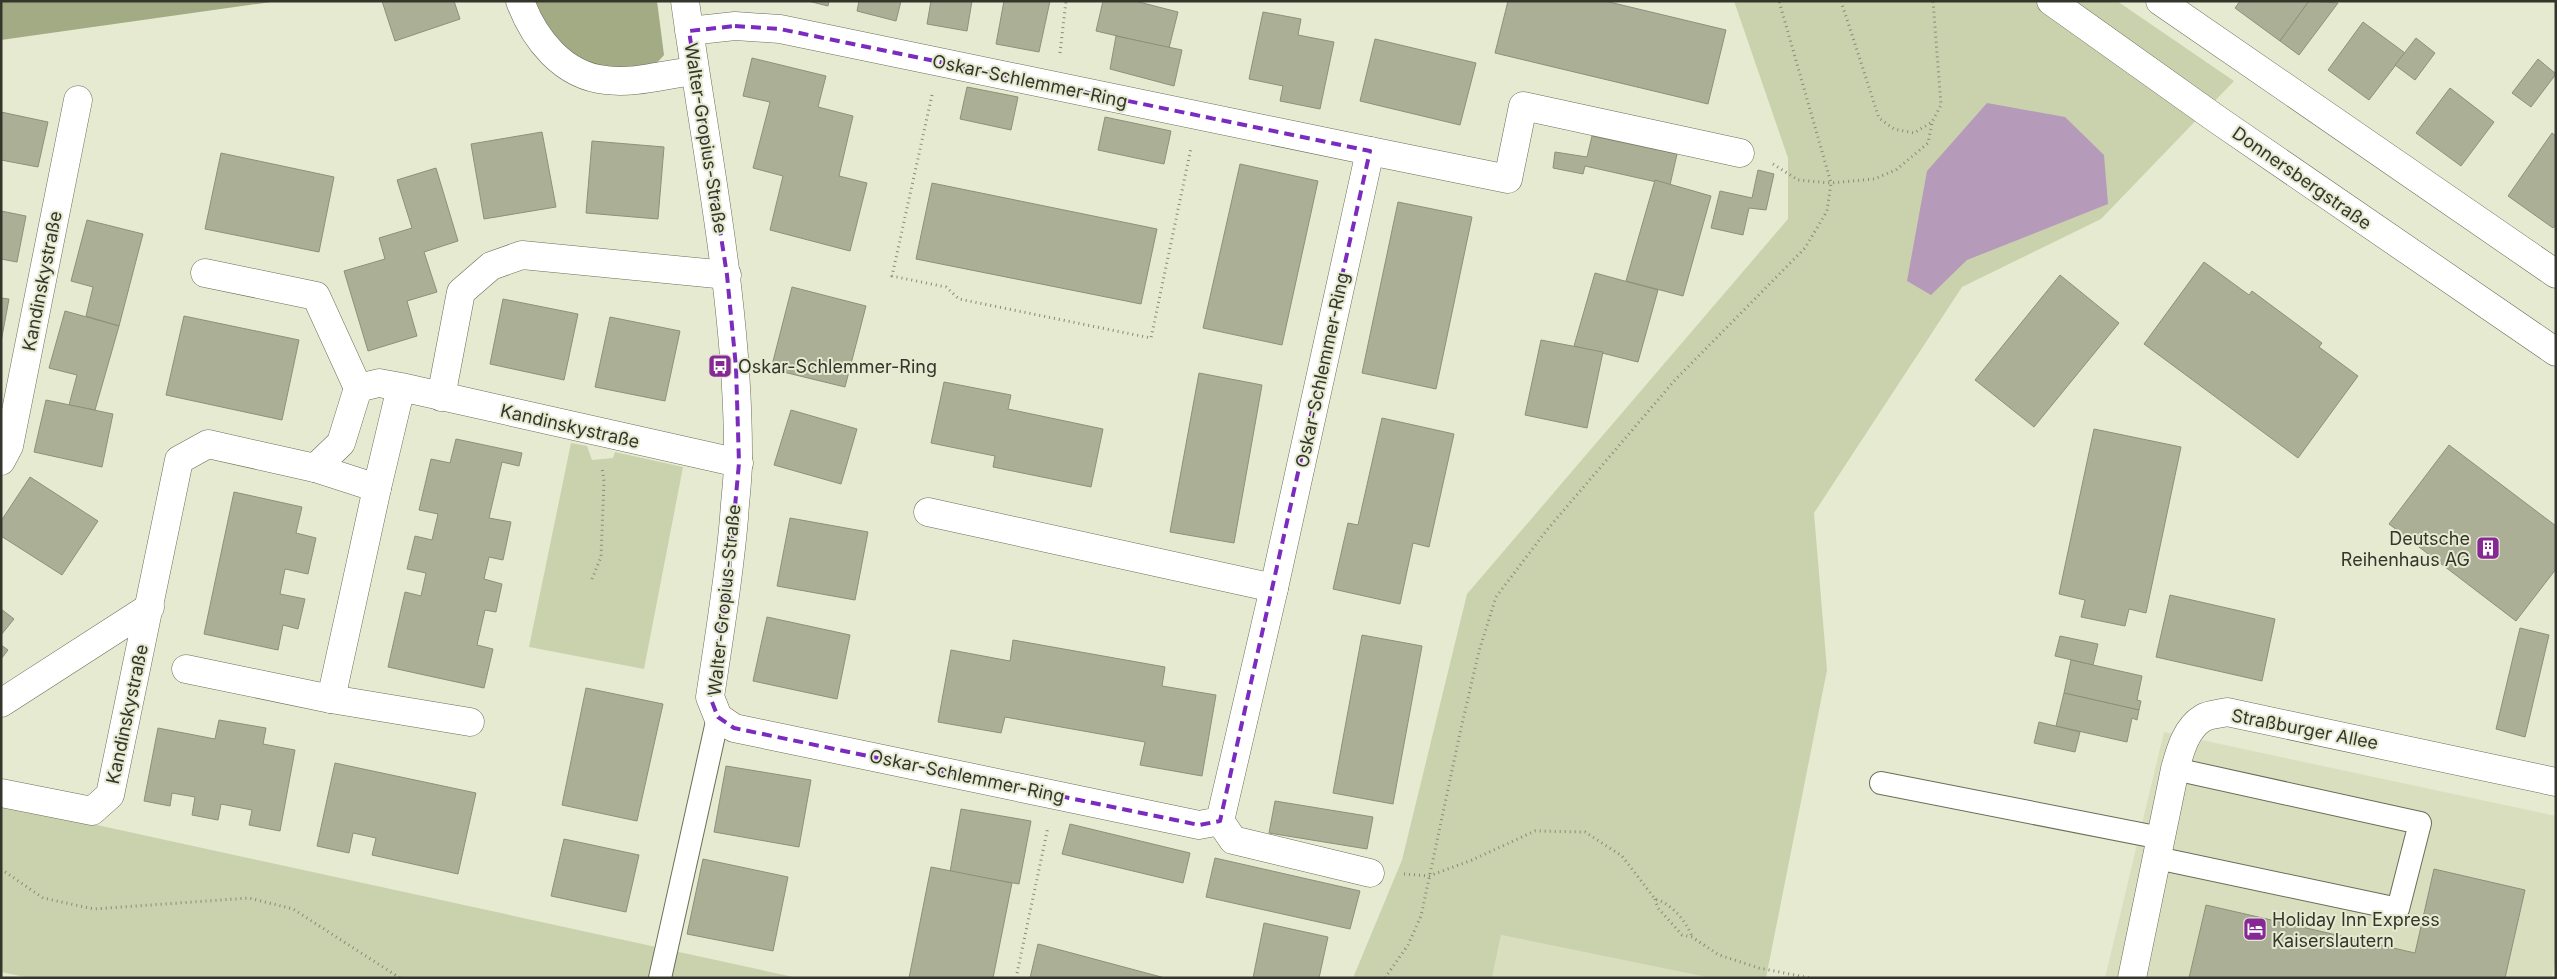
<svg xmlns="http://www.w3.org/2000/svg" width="2557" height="979" font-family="Inter,sans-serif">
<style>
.built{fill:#d9dfbe}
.green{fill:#cad2ad}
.forest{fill:#a3ab84}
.water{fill:#b69ab9}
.building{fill:#aaaf96;stroke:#8c9179}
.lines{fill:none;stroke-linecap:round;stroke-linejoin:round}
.lane-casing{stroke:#696e57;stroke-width:24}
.street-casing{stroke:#696e57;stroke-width:29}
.secondary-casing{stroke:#696e57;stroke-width:29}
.path{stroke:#878a79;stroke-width:3;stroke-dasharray:1 4;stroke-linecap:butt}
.lane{stroke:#fff;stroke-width:22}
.street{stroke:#fff;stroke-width:28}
.secondary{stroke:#fff;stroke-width:28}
.marked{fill:none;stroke:#7b2cbf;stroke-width:4;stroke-dasharray:10 6;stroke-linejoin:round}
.labels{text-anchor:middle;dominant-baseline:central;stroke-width:4;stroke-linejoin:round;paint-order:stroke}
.street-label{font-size:18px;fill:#34362c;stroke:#e5ead1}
.poi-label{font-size:18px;fill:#34362c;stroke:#e5ead1;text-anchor:start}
</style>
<rect width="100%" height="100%" fill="#e5ead1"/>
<g class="built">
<polygon points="2164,732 2556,816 2556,960 2551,978 2105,978"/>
<polygon points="1501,935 1711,978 1492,978"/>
</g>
<g class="green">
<polygon points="1734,1 2117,1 2234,81 2101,219 1962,287 1814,513 1827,670 1766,978 1711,978 1501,935 1492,978 1353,978 1402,860 1467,594 1788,219 1788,158"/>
<polygon points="571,443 587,446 592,460 613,458 615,452 683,467 644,669 529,647"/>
<polygon points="1,804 798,978 30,978 1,972"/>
</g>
<g class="forest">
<polygon points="1,1 278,1 1,40"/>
<path d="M535,1H657L664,55L655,65C637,67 611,74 593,67C565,56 545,28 535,1Z"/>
</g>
<polygon class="water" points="1987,103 2065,117 2104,155 2108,204 1967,260 1931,295 1907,281 1927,171"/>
<g class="building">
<polygon points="382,1 454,1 460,19 395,41"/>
<polygon points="808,1 829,1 828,6"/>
<polygon points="859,1 901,1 896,21 857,11"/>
<polygon points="931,1 972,1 967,31 927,24"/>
<polygon points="1004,1 1050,1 1039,52 996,44"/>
<polygon points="1103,1 1135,1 1178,12 1169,48 1096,31"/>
<polygon points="1508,1 1605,1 1726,30 1708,104 1495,53"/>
<polygon points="2240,1 2309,1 2280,41 2235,8"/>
<polygon points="2309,1 2338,3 2299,55 2280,41"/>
<polygon points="1263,12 1301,19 1298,35 1334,42 1320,109 1280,101 1283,86 1249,79"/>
<polygon points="2363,22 2405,53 2369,100 2328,70"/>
<polygon points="1116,36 1182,50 1174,86 1110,69"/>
<polygon points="2416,38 2435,53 2415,80 2395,65"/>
<polygon points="1375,39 1476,63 1460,125 1360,101"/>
<polygon points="752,58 826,76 818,107 853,116 839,176 867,183 850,251 770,230 783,176 753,168 770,102 743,96"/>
<polygon points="2538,59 2556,74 2531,107 2512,93"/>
<polygon points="967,87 1018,97 1011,130 960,119"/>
<polygon points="2450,88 2494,122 2461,166 2416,133"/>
<polygon points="1,112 48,122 38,167 1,160"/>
<polygon points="1105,117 1171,131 1164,164 1098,150"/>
<polygon points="542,132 556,207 484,219 471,144"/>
<polygon points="2552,133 2556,136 2556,225 2553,228 2508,196"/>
<polygon points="1592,136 1677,154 1670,185 1585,166 1583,174 1553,168 1555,152 1587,157"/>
<polygon points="592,141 664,147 658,219 586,213"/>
<polygon points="221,153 334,177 319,252 205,229"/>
<polygon points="1240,164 1318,181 1282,345 1203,328"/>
<polygon points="436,168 458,241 424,252 437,292 407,301 417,336 368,351 344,271 385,259 379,238 412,228 397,180"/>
<polygon points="1758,170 1774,174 1766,210 1749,208 1743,235 1711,228 1720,191 1752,198"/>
<polygon points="1655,180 1711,196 1683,296 1626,281"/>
<polygon points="932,183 1157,229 1141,304 916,259"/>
<polygon points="1398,202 1472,217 1436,389 1362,373"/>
<polygon points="1,211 26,216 17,262 1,259"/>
<polygon points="87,220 143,234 119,326 86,316 93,287 71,281"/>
<polygon points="2204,262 2249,295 2252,291 2322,343 2319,347 2358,376 2298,458 2144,344"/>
<polygon points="1595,273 1658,290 1638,362 1574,346"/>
<polygon points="2060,275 2119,323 2034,427 1975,380"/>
<polygon points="792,287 866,306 845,387 771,369"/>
<polygon points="1,298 9,299 1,342"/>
<polygon points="503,299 578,314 564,380 490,364"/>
<polygon points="65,311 119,326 95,410 69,405 77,375 49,368"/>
<polygon points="184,316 299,340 282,420 166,395"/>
<polygon points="610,317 680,331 665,401 595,387"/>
<polygon points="1541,340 1603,352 1587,428 1525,415"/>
<polygon points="1199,373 1262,385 1234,543 1170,532"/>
<polygon points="944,382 1011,395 1008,409 1103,429 1091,487 993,467 995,456 931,443"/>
<polygon points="46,400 113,414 102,467 34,452"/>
<polygon points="791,410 857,429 841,484 774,465"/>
<polygon points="1382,418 1454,434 1429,547 1413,543 1400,604 1333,589 1348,523 1358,525"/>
<polygon points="2094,429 2181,447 2146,613 2129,609 2125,626 2081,617 2085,600 2059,594"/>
<polygon points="456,439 522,453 519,466 502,462 489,518 511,522 503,560 489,557 484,579 502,584 496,612 485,610 477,645 493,649 484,688 388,667 405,592 421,596 426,573 407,569 415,536 432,540 438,514 419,510 431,459 450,463"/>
<polygon points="2449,445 2556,526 2556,569 2516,621 2389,524"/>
<polygon points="30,477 98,521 62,575 1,536 1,521"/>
<polygon points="234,492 302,507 296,533 316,538 308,574 285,569 280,594 305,599 298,629 283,625 278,650 204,634"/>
<polygon points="790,518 868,532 855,600 777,586"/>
<polygon points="2170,595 2275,619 2262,681 2156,657"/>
<polygon points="1,609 14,619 1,635"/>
<polygon points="767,617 850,635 837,699 753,681"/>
<polygon points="2520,628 2549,635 2525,737 2496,729"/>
<polygon points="1362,635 1422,646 1393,804 1333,793"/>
<polygon points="2060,636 2098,644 2093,665 2055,656"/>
<polygon points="1013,640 1165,667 1162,686 1216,695 1202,776 1140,765 1145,742 1005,717 1001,733 938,722 951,650 1010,661"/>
<polygon points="1,645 8,650 1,659"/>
<polygon points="2071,660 2142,676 2137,700 2141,701 2139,710 2064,693"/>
<polygon points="586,688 663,704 637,821 562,805"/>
<polygon points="2064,693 2139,710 2137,720 2132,718 2127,742 2056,726"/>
<polygon points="219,720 266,728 263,744 295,750 280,831 249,825 252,810 221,804 218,820 192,815 195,797 172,793 170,806 144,801 158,728 215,739"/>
<polygon points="2039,722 2080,732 2075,752 2034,743"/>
<polygon points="335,763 476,793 458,874 372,855 376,838 353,833 349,853 317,846"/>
<polygon points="726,766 811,780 799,847 714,832"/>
<polygon points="1275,801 1373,817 1367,849 1269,833"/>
<polygon points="961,809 1031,821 1019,884 950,872"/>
<polygon points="1070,824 1190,853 1183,883 1062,854"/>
<polygon points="564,839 639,855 626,912 551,896"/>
<polygon points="1215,858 1360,891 1350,929 1206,897"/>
<polygon points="703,859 788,877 773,951 687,934"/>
<polygon points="931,867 1012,883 993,978 909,978"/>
<polygon points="2434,869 2525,890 2505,978 2189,978 2206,905 2415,953"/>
<polygon points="1264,923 1328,937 1319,978 1253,978"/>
<polygon points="1038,944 1165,978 1030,978"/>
</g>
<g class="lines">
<g class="lane-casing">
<g id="lane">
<polyline points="1881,783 2161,838"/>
<polyline points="2157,858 2398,909 2420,823 2175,769"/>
<polyline points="660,978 718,717"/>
</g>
</g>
<g class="street-casing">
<g id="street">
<path d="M520,1C534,39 563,76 606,80C634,84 666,74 694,71"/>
<path d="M685,1C706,154 739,306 738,461C738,480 735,499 734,518C729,578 719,638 710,697L718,717L734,728L1199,825L1220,821L1274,588L1370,151L780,29L735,26L689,31"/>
<polyline points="2160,1 2556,274"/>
<polyline points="1370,151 1508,179 1523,106 1740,153"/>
<polyline points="205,273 316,296 358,388"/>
<polyline points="401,387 377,488 315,468 341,443 358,388 379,383 401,387 739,463"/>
<polyline points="441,397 461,292 491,266 522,255 727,275"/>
<polyline points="1,461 9,446 78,100"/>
<polyline points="928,512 1274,588"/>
<polyline points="186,669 331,699 377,488"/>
<polyline points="331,699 470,722"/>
<polyline points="1,703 150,607"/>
<polyline points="1,793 92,811 110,795 179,460 208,444 315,468"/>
<polyline points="1220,821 1233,840 1370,873"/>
<path d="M2132,978L2175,769C2180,751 2186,728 2203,718C2210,714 2220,714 2227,712L2556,782"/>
</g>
</g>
<g class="secondary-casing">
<polyline id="secondary" points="2051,1 2218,120 2556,352"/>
</g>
<g class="path">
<polyline points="1841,1 1879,118 1894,129 1914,133 1932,122 1941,105 1933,1"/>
<polyline points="1060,53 1066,1"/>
<polyline points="932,95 892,276 946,287 959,299 1151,338 1191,148"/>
<polyline points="1773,164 1798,180 1831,183 1874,179 1896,170 1928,143 1932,123"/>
<polyline points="592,579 601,557 604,481 602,468"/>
<polyline points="1,869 43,898 94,909 249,898 293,909 400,978"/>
<path d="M1404,874L1429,876L1472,860L1535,831L1585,832L1622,856L1655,899C1671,903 1687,922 1692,937"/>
<polyline points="1655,899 1658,908 1682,935 1692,937 1719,955 1759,968 1810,978"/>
<polyline points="1016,978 1048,827"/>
<polyline points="1385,978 1408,945 1421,916 1460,733 1479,651 1496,597 1546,531 1675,380 1805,248 1827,211 1831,183 1779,1"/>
</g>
<use href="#lane" class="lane"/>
<use href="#street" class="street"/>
<use href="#secondary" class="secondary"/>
</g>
<path class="marked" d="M735,26L780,29L1370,151L1220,821L1199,825L734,728L718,717L710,697L729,572L739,463L736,367L727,275L689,31Z"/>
<defs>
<g id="bus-square" transform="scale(1.25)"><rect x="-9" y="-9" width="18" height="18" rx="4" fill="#862994" stroke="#e5ead1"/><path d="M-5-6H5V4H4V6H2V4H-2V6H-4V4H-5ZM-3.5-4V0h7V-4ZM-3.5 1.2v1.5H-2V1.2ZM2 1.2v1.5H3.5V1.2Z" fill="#fff"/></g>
<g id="building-square" transform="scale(1.25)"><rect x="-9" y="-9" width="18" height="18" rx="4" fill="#862994" stroke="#e5ead1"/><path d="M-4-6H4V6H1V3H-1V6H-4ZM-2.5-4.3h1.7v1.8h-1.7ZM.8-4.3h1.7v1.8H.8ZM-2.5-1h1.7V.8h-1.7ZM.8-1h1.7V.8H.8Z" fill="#fff"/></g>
<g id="hotel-square" transform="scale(1.25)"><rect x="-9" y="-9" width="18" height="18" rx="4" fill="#862994" stroke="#e5ead1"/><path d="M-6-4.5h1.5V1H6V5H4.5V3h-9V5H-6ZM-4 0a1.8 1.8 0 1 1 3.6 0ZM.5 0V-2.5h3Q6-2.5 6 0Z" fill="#fff"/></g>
</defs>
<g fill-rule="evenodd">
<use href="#bus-square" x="720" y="366"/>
<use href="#building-square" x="2488" y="548"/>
<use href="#hotel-square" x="2255" y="929"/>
</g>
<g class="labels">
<g class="street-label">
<text transform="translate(1030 81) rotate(12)">Oskar-Schlemmer-Ring</text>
<text transform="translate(706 138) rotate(81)">Walter-Gropius-Straße</text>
<text transform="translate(2302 178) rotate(35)">Donnersbergstraße</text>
<text transform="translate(42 281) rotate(-79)">Kandinskystraße</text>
<text transform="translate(1322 370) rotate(-78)">Oskar-Schlemmer-Ring</text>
<text transform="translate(570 426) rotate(13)">Kandinskystraße</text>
<text transform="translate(724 600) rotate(-84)">Walter-Gropius-Straße</text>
<text transform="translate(127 714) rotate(-78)">Kandinskystraße</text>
<text transform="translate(2305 729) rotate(11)">Straßburger Allee</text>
<text transform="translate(967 776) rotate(12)">Oskar-Schlemmer-Ring</text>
</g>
<g class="poi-label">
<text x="738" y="366">Oskar-Schlemmer-Ring</text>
<text x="2470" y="538" text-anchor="end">Deutsche<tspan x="2470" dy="21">Reihenhaus AG</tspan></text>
<text x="2272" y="919">Holiday Inn Express<tspan x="2272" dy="21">Kaiserslautern</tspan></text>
</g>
</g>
<rect width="2557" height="979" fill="none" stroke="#34362c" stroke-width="5"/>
</svg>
